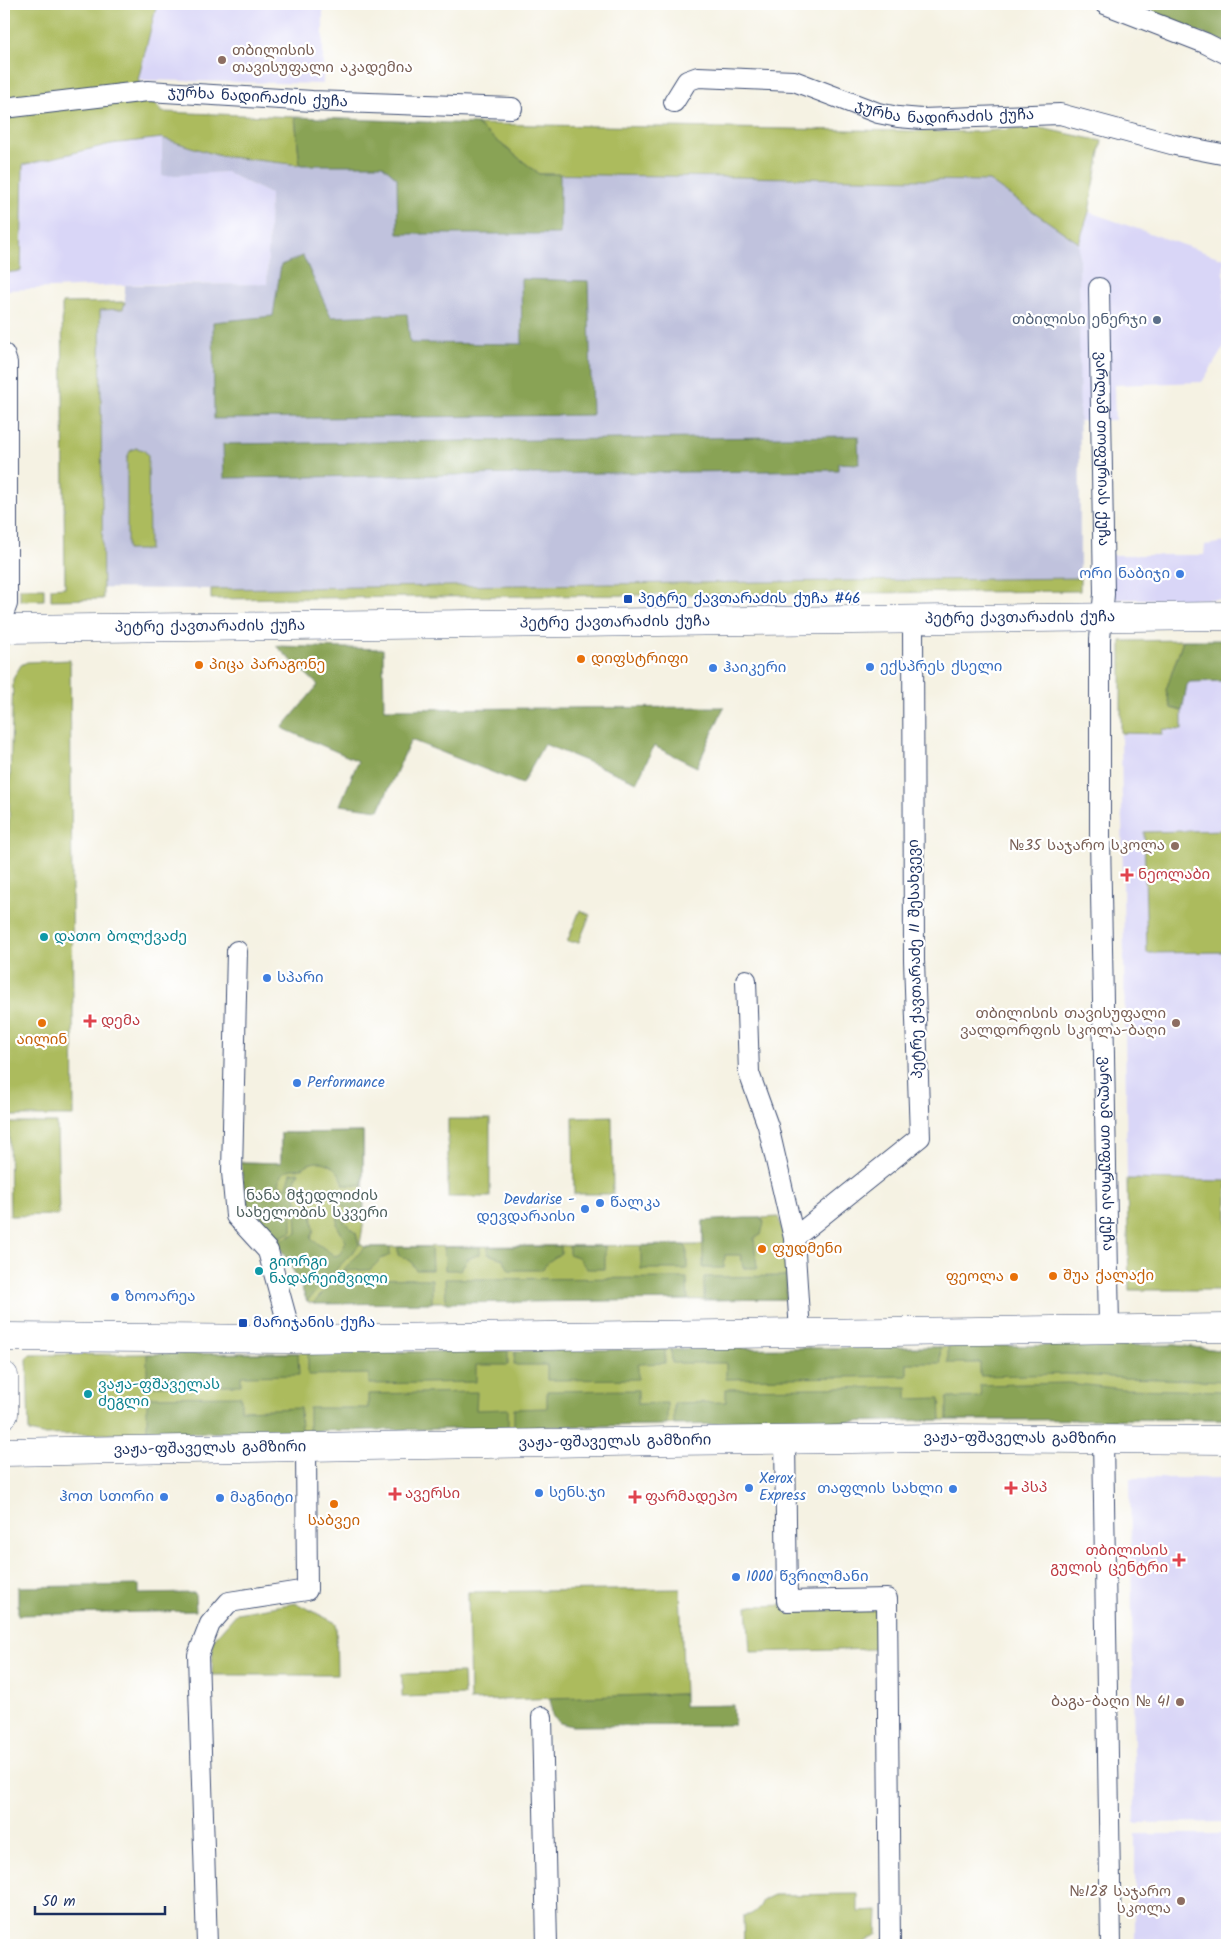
<svg xmlns="http://www.w3.org/2000/svg" width="1231" height="1949" font-family="Kalam,'Noto Sans Georgian',sans-serif">
<style>
.built{fill:#d9d6f7}
.industrial{fill:#c0c2dd}
.green{fill:#acbb5d;stroke:#64755e}
.forest{fill:#89a354;stroke:#526959}
.lines{fill:none;stroke-linecap:round;stroke-linejoin:round}
.street-casing{stroke:#3c4c72;stroke-width:22}
.secondary-casing{stroke:#3c4c72;stroke-width:29}
.primary-casing{stroke:#3c4c72;stroke-width:29}
.street{stroke:#fff;stroke-width:20}
.secondary{stroke:#fff;stroke-width:28}
.primary{stroke:#fff;stroke-width:28}
.education-dot{fill:#8d6e63;stroke:#fff;stroke-width:2}
.service-dot{fill:#5c6f8a;stroke:#fff;stroke-width:2}
.shop-dot{fill:#3f7fe0;stroke:#fff;stroke-width:2}
.transit-dot{fill:#1a4fb4;stroke:#fff;stroke-width:2}
.food-dot{fill:#e8710a;stroke:#fff;stroke-width:2}
.health-dot{fill:#e0444e;stroke:#fff;stroke-width:2}
.culture-dot{fill:#0f9aa8;stroke:#fff;stroke-width:2}
.labels{text-anchor:middle;dominant-baseline:central;stroke-width:4.5;stroke-linejoin:round;paint-order:stroke}
.education-label{font-size:15px;fill:#785e54;stroke:#fff;text-anchor:end}
.street-label{font-size:15px;fill:#1b2f5e;stroke:#fff}
.service-label{font-size:15px;fill:#4e5e75;stroke:#fff;text-anchor:end}
.shop-label{font-size:15px;fill:#366cbe;stroke:#fff;text-anchor:start}
.transit-label{font-size:15px;fill:#164399;stroke:#fff;text-anchor:start}
.food-label{font-size:15px;fill:#c56008;stroke:#fff;text-anchor:start}
.health-label{font-size:15px;fill:#be3a42;stroke:#fff;text-anchor:start}
.culture-label{font-size:15px;fill:#0d838f;stroke:#fff;text-anchor:start}
.park-label{font-size:15px;fill:#4e605e;stroke:#fff}
</style>
<rect width="100%" height="100%" fill="#fff"/>
<filter id="ink" filterUnits="userSpaceOnUse"><feTurbulence type="fractalNoise" baseFrequency=".02" numOctaves="2"/><feDisplacementMap in="SourceGraphic" scale="10" xChannelSelector="R" yChannelSelector="G"/><feConvolveMatrix kernelMatrix="1 2 1 2 8 2 1 2 1" color-interpolation-filters="sRGB"/></filter>
<filter id="wash" filterUnits="userSpaceOnUse"><feTurbulence type="fractalNoise" baseFrequency=".0096" numOctaves="4" result="noise"/><feDisplacementMap in="SourceGraphic" scale="20" xChannelSelector="R" yChannelSelector="G"/><feGaussianBlur stdDeviation="1.12" result="paint"/><feColorMatrix in="noise" values="0 0 0 0 0 0 0 0 0 0 0 0 0 0 0 0 0 1.4 0 .05"/><feComposite in="paint" operator="in"/></filter>
<g filter="url(#wash)">
<rect width="100%" height="100%" fill="#f5f2e3"/>
<g class="built">
<polygon points="157,4 280,4 323,7 323,84 138,80"/>
<polygon points="162,138 163,175 226,172 270,194 267,284 146,284 5,290 4,298 4,273 21,271 22,165 111,144"/>
<polygon points="1089,212 1224,259 1224,347 1202,382 1114,385 1115,420 1079,421 1079,243"/>
<polygon points="1227,542 1227,599 1117,599 1111,591 1110,555 1204,555 1205,545"/>
<polygon points="1183,640 1227,640 1227,1181 1127,1179 1121,733 1162,733"/>
<polygon points="1130,1478 1227,1478 1227,1822 1135,1823"/>
<rect x="1135" y="1834" width="92" height="111"/>
</g>
<polygon class="industrial" points="162,112 476,124 539,174 989,181 1079,243 1080,578 211,589 65,588 62,303 125,302 125,285 267,284 270,194 226,172 162,176"/>
<g class="green">
<polygon points="4,4 157,4 138,80 162,112 295,117 300,165 220,156 162,138 111,144 23,165 21,271 4,273"/>
<polygon points="476,124 974,132 1036,127 1102,141 1089,212 1079,243 989,181 539,174"/>
<polygon points="125,302 123,309 100,310 103,599 51,600 51,588 65,587 62,303"/>
<polygon points="136,448 144,450 148,456 149,550 127,550 127,458 130,451"/>
<polygon points="1080,578 1080,591 211,599 211,589"/>
<polygon points="20,588 44,588 44,600 20,601"/>
<polygon points="1183,640 1166,690 1171,708 1182,711 1182,730 1163,729 1162,734 1121,733 1121,641"/>
<polygon points="70,660 74,1116 4,1116 4,992 13,679 21,665 27,662"/>
<polygon points="1227,830 1227,952 1147,953 1144,832"/>
<polygon points="580,910 590,915 579,942 567,942"/>
<polygon points="612,1116 613,1194 574,1194 573,1117"/>
<rect x="448" y="1119" width="42" height="78"/>
<polygon points="9,1123 57,1123 59,1215 10,1216"/>
<polygon points="363,1132 364,1220 360,1244 365,1247 703,1245 703,1221 779,1217 788,1259 789,1299 310,1303 307,1301 297,1277 277,1242 248,1207 241,1162 281,1163 281,1133"/>
<polygon points="1127,1179 1227,1181 1227,1290 1129,1290"/>
<polygon points="1175,1345 1227,1351 1227,1419 940,1420 42,1435 29,1432 27,1358 29,1355"/>
<polygon points="680,1589 684,1694 470,1701 468,1592"/>
<polygon points="296,1603 336,1623 337,1675 212,1675 213,1640 237,1613"/>
<polygon points="878,1603 879,1649 750,1652 747,1606"/>
<polygon points="463,1673 464,1695 402,1697 402,1674"/>
<path d="M858,1894V1912L878,1911L877,1934L861,1945H744L743,1916C753,1916 760,1908 763,1900L774,1895Z"/>
</g>
<g class="forest">
<polygon points="1127,4 1227,4 1227,43"/>
<polygon points="295,117 476,124 539,174 560,174 560,234 398,234 397,178 382,165 300,165"/>
<polygon points="303,256 331,317 407,314 410,343 522,344 521,279 588,281 592,415 214,419 213,322 273,316 281,265"/>
<polygon points="858,436 859,464 838,463 838,470 224,478 223,444"/>
<polygon points="1183,640 1227,640 1227,681 1190,682 1187,685 1182,711 1171,708 1166,690"/>
<polygon points="276,646 383,649 384,709 724,707 697,767 654,746 637,782 544,744 522,784 411,740 379,810 340,805 358,761 282,728 318,685"/>
<path d="M363,1132V1186L344,1185C340,1169 326,1157 309,1164C306,1165 305,1167 302,1168C293,1170 289,1167 281,1175L279,1185L287,1187L291,1173L299,1172C292,1184 294,1191 298,1204L292,1212V1232L275,1239C250,1209 243,1201 241,1162L281,1163V1133Z"/>
<polygon points="344,1196 364,1196 363,1221 360,1222 340,1203"/>
<polygon points="300,1207 312,1213 314,1230 311,1239 335,1256 340,1254 346,1242 337,1225 338,1216 356,1233 359,1245 307,1301 297,1277 277,1242 297,1233 296,1214"/>
<polygon points="745,1218 761,1218 764,1222 761,1235 754,1238 757,1268 743,1268 741,1255 725,1255 724,1268 703,1268 703,1221"/>
<polygon points="684,1245 687,1249 687,1269 641,1269 641,1246"/>
<polygon points="561,1246 561,1253 548,1262 542,1270 509,1270 503,1259 488,1254 488,1247"/>
<polygon points="569,1246 605,1246 605,1269 587,1269 578,1257 569,1254"/>
<polygon points="365,1247 390,1247 390,1255 381,1259 370,1270 343,1271"/>
<polygon points="398,1247 429,1247 431,1249 432,1270 416,1270 411,1261 398,1255"/>
<polygon points="444,1247 480,1247 480,1254 468,1259 460,1270 445,1270"/>
<polygon points="786,1276 786,1299 704,1300 704,1277"/>
<polygon points="336,1278 432,1279 432,1303 313,1304"/>
<polygon points="687,1278 688,1300 446,1303 445,1279"/>
<polygon points="1175,1345 1227,1351 1227,1381 1123,1378 1068,1374 980,1376 980,1363 948,1363 948,1346"/>
<polygon points="940,1347 941,1363 907,1363 907,1376 726,1379 726,1363 672,1363 671,1349"/>
<polygon points="665,1349 665,1363 638,1364 638,1379 547,1380 547,1365 514,1365 515,1351"/>
<polygon points="508,1351 508,1365 476,1365 476,1382 369,1384 369,1374 308,1375 308,1353"/>
<polygon points="298,1353 299,1375 241,1376 241,1385 147,1386 147,1354"/>
<polygon points="1068,1383 1123,1389 1227,1391 1227,1419 947,1420 947,1398 981,1397 980,1385"/>
<polygon points="907,1387 907,1399 940,1398 941,1420 674,1425 674,1403 726,1402 726,1389"/>
<polygon points="638,1390 638,1404 667,1403 667,1425 514,1427 514,1409 547,1408 547,1391"/>
<polygon points="477,1392 476,1410 508,1409 508,1428 309,1431 309,1408 368,1408 368,1394"/>
<polygon points="241,1396 241,1410 300,1408 301,1431 147,1434 147,1397"/>
<polygon points="139,1585 139,1594 195,1593 196,1611 18,1615 18,1587"/>
<polygon points="684,1694 684,1706 733,1705 734,1725 572,1726 560,1723 552,1716 550,1698"/>
</g>
</g>
<g filter="url(#ink)">
<g class="lines">
<g class="street-casing">
<g id="street">
<polyline points="1105,4 1205,43 1227,54"/>
<path id="s1" d="M674,102L687,81L698,77L794,81L878,113L898,117L922,119L1060,114L1175,145L1227,155"/>
<path id="s2" d="M4,108L148,91L312,101L512,108"/>
<path id="s3" d="M1099,288L1104,594L1100,639V838L1109,1329"/>
<polyline points="4,354 7,363 7,604 4,612"/>
<polyline points="237,951 232,1172 236,1216 268,1251 292,1339"/>
<polyline points="746,980 749,1073 768,1126 794,1238 800,1332"/>
<polyline points="794,1238 920,1137 914,960 913,620"/>
<polyline points="1103,1439 1111,1945"/>
<polyline points="785,1440 787,1601 887,1599 890,1945"/>
<polyline points="542,1717 547,1945"/>
<polyline points="207,1945 198,1655 210,1624 229,1602 307,1590 306,1447"/>
</g>
</g>
<g class="secondary-casing">
<g id="secondary">
<path id="s4" d="M4,629L1227,616"/>
<polyline points="4,1376 4,1414"/>
</g>
</g>
<g class="primary-casing">
<g id="primary">
<polyline points="4,1337 292,1339 1227,1328"/>
<path id="s5" d="M4,1452L669,1441L944,1438L1227,1440"/>
</g>
</g>
<use href="#street" class="street"/>
<use href="#secondary" class="secondary"/>
<use href="#primary" class="primary"/>
</g>
</g>
<g class="education-dot">
<circle cx="222" cy="60" r="5"/>
<circle cx="1175" cy="846" r="5"/>
<circle cx="1176" cy="1023" r="5"/>
<circle cx="1180" cy="1702" r="5"/>
<circle cx="1181" cy="1901" r="5"/>
</g>
<circle class="service-dot" cx="1157" cy="320" r="5"/>
<g class="shop-dot">
<circle cx="1180" cy="574" r="5"/>
<circle cx="870" cy="667" r="5"/>
<circle cx="713" cy="668" r="5"/>
<circle cx="267" cy="978" r="5"/>
<circle cx="297" cy="1083" r="5"/>
<circle cx="600" cy="1203" r="5"/>
<circle cx="585" cy="1209" r="5"/>
<circle cx="115" cy="1297" r="5"/>
<circle cx="749" cy="1488" r="5"/>
<circle cx="953" cy="1489" r="5"/>
<circle cx="539" cy="1493" r="5"/>
<circle cx="164" cy="1497" r="5"/>
<circle cx="220" cy="1498" r="5"/>
<circle cx="736" cy="1577" r="5"/>
</g>
<g class="transit-dot">
<rect x="623" y="594" width="10" height="10" rx="2.5"/>
<rect x="238" y="1318" width="10" height="10" rx="2.5"/>
</g>
<g class="food-dot">
<circle cx="581" cy="659" r="5"/>
<circle cx="199" cy="665" r="5"/>
<circle cx="42" cy="1023" r="5"/>
<circle cx="762" cy="1249" r="5"/>
<circle cx="1053" cy="1276" r="5"/>
<circle cx="1014" cy="1277" r="5"/>
<circle cx="334" cy="1504" r="5"/>
</g>
<g class="health-dot">
<path d="M1124.5 867.5h5v5h5v5h-5v5h-5v-5h-5v-5h5z"/>
<path d="M87.5 1013.5h5v5h5v5h-5v5h-5v-5h-5v-5h5z"/>
<path d="M1008.5 1480.5h5v5h5v5h-5v5h-5v-5h-5v-5h5z"/>
<path d="M392.5 1486.5h5v5h5v5h-5v5h-5v-5h-5v-5h5z"/>
<path d="M632.5 1489.5h5v5h5v5h-5v5h-5v-5h-5v-5h5z"/>
<path d="M1176.5 1552.5h5v5h5v5h-5v5h-5v-5h-5v-5h5z"/>
</g>
<g class="culture-dot">
<circle cx="44" cy="937" r="5"/>
<circle cx="259" cy="1271" r="5"/>
<circle cx="88" cy="1394" r="5"/>
</g>
<g class="labels">
<g class="education-label">
<text x="232" y="51" text-anchor="start">თბილისის<tspan x="232" dy="17">თავისუფალი აკადემია</tspan></text>
<text x="1165" y="846">№35 საჯარო სკოლა</text>
<text x="1166" y="1014">თბილისის თავისუფალი<tspan x="1166" dy="17">ვალდორფის სკოლა-ბაღი</tspan></text>
<text x="1170" y="1702">ბაგა-ბაღი № 41</text>
<text x="1171" y="1892">№128 საჯარო<tspan x="1171" dy="17">სკოლა</tspan></text>
</g>
<g class="street-label">
<text stroke="none"><textPath href="#s2" startOffset="255">ჯურხა ნადირაძის ქუჩა</textPath></text>
<text stroke="none"><textPath href="#s1" startOffset="289">ჯურხა ნადირაძის ქუჩა</textPath></text>
<text stroke="none"><textPath href="#s3" startOffset="161">ვარლამ თოფურიას ქუჩა</textPath></text>
<text stroke="none"><textPath href="#s4" startOffset="1016">პეტრე ქავთარაძის ქუჩა</textPath></text>
<text stroke="none"><textPath href="#s4" startOffset="611">პეტრე ქავთარაძის ქუჩა</textPath></text>
<text stroke="none"><textPath href="#s4" startOffset="206">პეტრე ქავთარაძის ქუჩა</textPath></text>
<text transform="translate(916 959) rotate(-91)">პეტრე ქავთარაძე II შესახვევი</text>
<text stroke="none"><textPath href="#s3" startOffset="866">ვარლამ თოფურიას ქუჩა</textPath></text>
<text stroke="none"><textPath href="#s5" startOffset="1016">ვაჟა-ფშაველას გამზირი</textPath></text>
<text stroke="none"><textPath href="#s5" startOffset="611">ვაჟა-ფშაველას გამზირი</textPath></text>
<text stroke="none"><textPath href="#s5" startOffset="206">ვაჟა-ფშაველას გამზირი</textPath></text>
</g>
<g class="service-label">
<text x="1147" y="320">თბილისი ენერჯი</text>
</g>
<g class="shop-label">
<text x="1170" y="574" text-anchor="end">ორი ნაბიჯი</text>
<text x="880" y="667">ექსპრეს ქსელი</text>
<text x="723" y="668">ჰაიკერი</text>
<text x="277" y="978">სპარი</text>
<text x="307" y="1083">Performance</text>
<text x="575" y="1200" text-anchor="end">Devdarise -<tspan x="575" dy="17">დევდარაისი</tspan></text>
<text x="610" y="1203">წალკა</text>
<text x="125" y="1297">ზოოარეა</text>
<text x="759" y="1479">Xerox<tspan x="759" dy="17">Express</tspan></text>
<text x="943" y="1489" text-anchor="end">თაფლის სახლი</text>
<text x="549" y="1493">სენს.ჯი</text>
<text x="154" y="1497" text-anchor="end">ჰოთ სთორი</text>
<text x="230" y="1498">მაგნიტი</text>
<text x="746" y="1577">1000 წვრილმანი</text>
</g>
<g class="transit-label">
<text x="638" y="599">პეტრე ქავთარაძის ქუჩა #46</text>
<text x="253" y="1323">მარიჯანის ქუჩა</text>
</g>
<g class="food-label">
<text x="591" y="659">დიფსტრიფი</text>
<text x="209" y="665">პიცა პარაგონე</text>
<text x="42" y="1040" text-anchor="middle">აილინ</text>
<text x="772" y="1249">ფუდმენი</text>
<text x="1063" y="1276">შუა ქალაქი</text>
<text x="1004" y="1277" text-anchor="end">ფეოლა</text>
<text x="334" y="1521" text-anchor="middle">საბვეი</text>
</g>
<g class="health-label">
<text x="1138" y="875">ნეოლაბი</text>
<text x="101" y="1021">დემა</text>
<text x="1021" y="1488">პსპ</text>
<text x="405" y="1494">ავერსი</text>
<text x="645" y="1497">ფარმადეპო</text>
<text x="1168" y="1551" text-anchor="end">თბილისის<tspan x="1168" dy="17">გულის ცენტრი</tspan></text>
</g>
<g class="culture-label">
<text x="54" y="937">დათო ბოლქვაძე</text>
<text x="269" y="1262">გიორგი<tspan x="269" dy="17">ნადარეიშვილი</tspan></text>
<text x="98" y="1385">ვაჟა-ფშაველას<tspan x="98" dy="17">ძეგლი</tspan></text>
</g>
<g class="park-label">
<text x="312" y="1196">ნანა მჭედლიძის<tspan x="312" dy="17">სახელობის სკვერი</tspan></text>
</g>
</g>
<rect width="1231" height="1949" fill="none" stroke="#fff" stroke-width="20"/>
<path d="M35 1906v8h130v-8" fill="none" stroke="#1b2f5e" stroke-width="2.5"/>
<text x="42" y="1906" font-size="15" fill="#1b2f5e" stroke="#ffffff" stroke-width="4" paint-order="stroke">50 m</text>
</svg>
